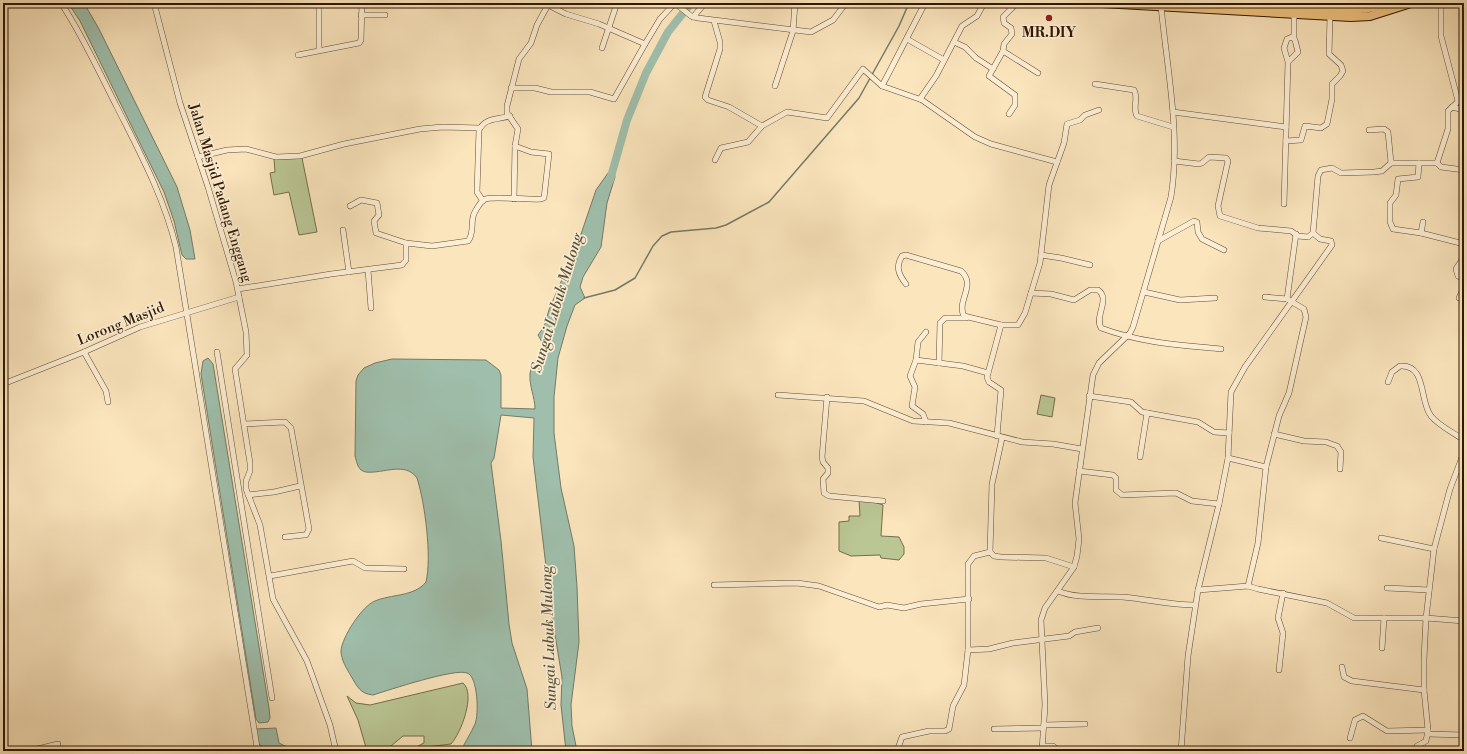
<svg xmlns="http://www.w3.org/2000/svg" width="1467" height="754" font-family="'Libre Bodoni',serif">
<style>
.green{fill:#bac694;stroke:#756e4a}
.water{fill:#9fbfac;stroke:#737b67}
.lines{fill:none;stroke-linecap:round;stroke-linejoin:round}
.stream{stroke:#737b67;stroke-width:1.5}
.river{stroke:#9fbfac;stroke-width:8}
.street-casing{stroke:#634a2f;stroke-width:6}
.primary-casing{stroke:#301600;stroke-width:10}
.street{stroke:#fceed4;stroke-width:5}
.primary{stroke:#eec27e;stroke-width:8}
.poi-dot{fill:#8f2418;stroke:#fceed4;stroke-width:1.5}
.labels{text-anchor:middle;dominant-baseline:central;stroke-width:3.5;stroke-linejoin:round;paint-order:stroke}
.poi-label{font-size:14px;font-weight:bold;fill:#301600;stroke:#fceed4}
.street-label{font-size:14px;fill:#301600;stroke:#fceed4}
.water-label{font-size:15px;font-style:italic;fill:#57513c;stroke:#fceed4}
</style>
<rect width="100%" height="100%" fill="#fbe5bd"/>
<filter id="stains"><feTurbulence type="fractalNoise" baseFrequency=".005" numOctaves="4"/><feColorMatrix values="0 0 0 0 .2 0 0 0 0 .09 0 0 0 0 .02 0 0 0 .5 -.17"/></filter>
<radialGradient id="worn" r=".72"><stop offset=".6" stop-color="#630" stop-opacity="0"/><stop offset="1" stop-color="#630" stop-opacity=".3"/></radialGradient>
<g class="green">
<polygon points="302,158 317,232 299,235 289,192 274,195 270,173 275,172 274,159"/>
<polygon points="1041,395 1055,398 1052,417 1037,414"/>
<polygon points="859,500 869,500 883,505 881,536 899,537 904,547 904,554 899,560 881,558 880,555 851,556 839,551 839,522 849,521 849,516 860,516"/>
<path d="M463,683C476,694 461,733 451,744L418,748V746L424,743V736H403L385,751H367L358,720L347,696L356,703L370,705Z"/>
</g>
<g class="water">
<polygon points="68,3 84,3 99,29 177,187 190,230 195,259 186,259 182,255 174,221 164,192 80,21"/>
<path d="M614,171L615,177L607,203L601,247L583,277L580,287L585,298L575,305L567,326L558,358L554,397V433L561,488L574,546L577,587L579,642L571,705L572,726L577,751H566L561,705L562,677L552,617L533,457L534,418L501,415L494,458L491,463L501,541L509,624L512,643L527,689L532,751H461C465,742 471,733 475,724C479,715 478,676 467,673C455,668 389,690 373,695C360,694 357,686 351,676C347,669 341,660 341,651C342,637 362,606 375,601C391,594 414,597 426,582C432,557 425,503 417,478C405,461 383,474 366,472C358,471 357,463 355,456L356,381L358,375L364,368L375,363L392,359L486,360L499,370L501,375V408L535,409C535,397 529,386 530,374C532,354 552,357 538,335L544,327L549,310L580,237L596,190L608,173Z"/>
<polygon points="208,358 213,364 269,708 270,718 268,722 259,723 256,719 201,374 203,361"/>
<polygon points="276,728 279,743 295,751 272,751 258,744 255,729"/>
</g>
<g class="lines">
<polyline class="stream" points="584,298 615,290 635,278 653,246 662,236 671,232 716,228 726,225 769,202 859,98 899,26 909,3"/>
<polyline class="river" points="610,180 627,120 646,73 668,32 691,3"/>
<g class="street-casing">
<g id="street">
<path d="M61,3C83,36 99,72 117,107C140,153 164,197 176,247L257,747L265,751"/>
<polyline points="154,3 180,103 208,187 236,282 246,332 247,355 235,369 250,463 250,471 246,481 246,489 260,525 273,599 307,661 330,725 336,751"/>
<polyline points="319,3 319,50"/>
<polyline points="440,3 440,5"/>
<polyline points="675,3 691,16 698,18 811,32 833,20 846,3"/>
<polyline points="1441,3 1441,36 1458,101"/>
<polyline points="548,5 566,14 599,24 645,44"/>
<polyline points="1334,10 1334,3"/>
<polyline points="361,15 385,15"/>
<polyline points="693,17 705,3"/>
<polyline points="714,21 720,42 720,49 705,97 708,100 729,107 762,126"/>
<polyline points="1294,38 1294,15"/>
<polyline points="907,39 944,60"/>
<polyline points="954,42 965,47 976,58 993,69"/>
<polyline points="602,48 617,3"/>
<polyline points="1003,51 1038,73"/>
<polyline points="298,55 359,43 361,40 362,3"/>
<path d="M1095,84L1134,90C1139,98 1132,108 1137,116L1173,127"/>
<polyline points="775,86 793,31 795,3"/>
<polyline points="882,86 925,3"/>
<polyline points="511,88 535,88 551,92 590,92 614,99 645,44 660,19 675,3"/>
<polyline points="1464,96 1448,111 1448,129 1437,163 1419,163 1418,177 1398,179 1396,195 1390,203 1390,222 1393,229 1421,233 1464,244"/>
<polyline points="920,99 936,76 962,26 977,16 984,3"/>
<polyline points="1452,107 1464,110"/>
<polyline points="1173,112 1286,127"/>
<polyline points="1009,114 1015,105 1015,95 989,76 1003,51 1004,44 1012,34 1011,28 1004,23 1003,17 1017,3"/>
<polyline points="1369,130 1384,129 1388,132 1391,163"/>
<polyline points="1286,141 1301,140 1305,126 1321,128 1327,124 1332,99 1332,84 1340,76 1343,71 1341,65 1329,54 1330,17"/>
<polyline points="198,157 227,150 246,149 276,157 300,156 344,144 420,129 443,127 480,128"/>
<polyline points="715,160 721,148 748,142 762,126 787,112 827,118 863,69 882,86 922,100 975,137 991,144 1057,162"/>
<polyline points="1174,161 1199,164 1202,163 1209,157 1226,158 1228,161 1218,206 1220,216 1258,228 1291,231 1298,236 1308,237 1313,233 1318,176 1321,170 1332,168 1341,173 1374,172 1382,171 1391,163 1419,163"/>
<polyline points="1437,163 1441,167 1464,170"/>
<polyline points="514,199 515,146 518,129 507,113 507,106 519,59 531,43 537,25 549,3"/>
<path d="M483,201L477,192L479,130C486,117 497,120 510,116"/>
<polyline points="1284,204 1288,62 1284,48 1287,39 1292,37 1295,40 1298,52 1288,62"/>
<polyline points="350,206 361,200 377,203 379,215 374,221 376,233 406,243"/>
<polyline points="343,230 349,272"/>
<polyline points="1421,233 1423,222"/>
<polyline points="1158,241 1194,221 1197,222 1198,232 1202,239 1224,250"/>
<polyline points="1041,255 1061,258 1090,265"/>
<polyline points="1464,257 1456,269 1458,276 1464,279"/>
<polyline points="368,270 371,308"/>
<path d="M906,284C899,275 895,267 902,256L906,255L961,271C977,285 956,301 964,316L1001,325L987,377L989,382L1001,390L997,436"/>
<path d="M238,289L331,274L402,265L406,260V243L432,246L468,241C474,234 471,225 473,217C474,212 481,201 485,199C493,196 530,200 541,199L544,198L549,154L531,152L515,146"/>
<polyline points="1144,292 1180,300 1215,298"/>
<path d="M1031,293L1051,294L1074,300L1090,290H1098C1111,299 1094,316 1101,328C1141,343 1180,345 1221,349"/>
<polyline points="1459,298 1464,287"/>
<polyline points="1287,299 1296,234"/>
<polyline points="1001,325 1018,325 1025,313 1040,263 1049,185 1064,143 1067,124 1080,120 1085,115 1099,110"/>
<polyline points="84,352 106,391 108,402"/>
<polyline points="217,352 272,698"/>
<polyline points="916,360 963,366 988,373"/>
<polyline points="939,363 940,323 945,318 966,318"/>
<path d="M1388,382L1392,372L1400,366C1427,364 1419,401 1431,416C1439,426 1454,433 1464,440"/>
<polyline points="3,384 84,352 140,327 239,297"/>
<polyline points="778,395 864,401 913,421 949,423 1022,442 1053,444 1082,449"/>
<polyline points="1089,396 1131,402 1142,412 1198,422 1214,432 1229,433"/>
<polyline points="827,397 822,457 823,462 828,468 828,473 823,479 824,493 829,496 883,501"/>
<polyline points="926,422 923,414 912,406 915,387 910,376 916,360 918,342 926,332"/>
<polyline points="244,424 285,422 291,428 309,529 306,535 304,535 285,537"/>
<polyline points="1274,434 1304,441 1326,442 1337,446 1341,452 1340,469"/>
<polyline points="1464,452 1450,489 1434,549 1426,618 1464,621"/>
<polyline points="1140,457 1147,413"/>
<polyline points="1228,458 1266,467"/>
<polyline points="1079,471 1113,475 1116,478 1116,490 1122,495 1176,493 1192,501 1219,504"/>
<polyline points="248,495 274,492 300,486"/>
<polyline points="1381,538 1434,549"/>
<polyline points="990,552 994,556 1001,557 1046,558 1074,567"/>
<polyline points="270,576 353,561 365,568 404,569"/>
<polyline points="714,585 797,583 819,586 879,607 887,605 904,608 921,604 969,599"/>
<polyline points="1248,586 1258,543 1266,467 1279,416 1289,393 1306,317 1304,309 1287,299 1265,297"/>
<polyline points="1387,588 1429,590"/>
<polyline points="1198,590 1248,586 1258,589 1327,603 1354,618 1426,618 1424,659 1424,690 1428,730 1426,741 1417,746 1414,751"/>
<path d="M1058,591C1076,599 1102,596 1122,597C1147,599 1170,605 1195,605"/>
<polyline points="1382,648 1384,618"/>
<polyline points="968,650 989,649 1013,643 1069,636 1075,632 1098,628"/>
<polyline points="1342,667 1344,677 1352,681 1424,690"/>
<polyline points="1279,670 1283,633 1278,618 1283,593"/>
<polyline points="1044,725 1085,724"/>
<polyline points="994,729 1043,728"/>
<polyline points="1428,734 1464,735"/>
<polyline points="1350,738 1355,720 1363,716 1387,731 1428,730"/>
<polyline points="1042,746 1053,746 1059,751"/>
<polyline points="29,751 58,744"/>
<polyline points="897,751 902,737 929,731 945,731 949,729 953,706 964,685 968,650 968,564 974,556 990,552 992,484 1002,438"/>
<path d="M1042,751L1045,705L1041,620L1045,608L1074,567L1077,556L1079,539L1075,503L1093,375L1099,363L1130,333L1133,327L1171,197C1181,134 1167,69 1161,6"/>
<polyline points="1181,751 1188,656 1198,590 1219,504 1228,458 1231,392 1245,367 1332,245 1331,241 1320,239 1313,233"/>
</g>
</g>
<g class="primary-casing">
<g id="primary">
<polyline points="1102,3 1351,17 1370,16 1411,3"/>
<path d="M1230,3C1277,6 1345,18 1390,3"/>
</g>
</g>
<use href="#street" class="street"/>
<use href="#primary" class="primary"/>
</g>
<circle class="poi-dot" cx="1049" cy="18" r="4"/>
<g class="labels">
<g class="poi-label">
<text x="1049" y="33">MR.DIY</text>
</g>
<g class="street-label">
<text transform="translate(220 193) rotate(73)">Jalan Masjid Padang Enggang</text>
<text transform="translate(121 324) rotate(-22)">Lorong Masjid</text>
</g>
<g class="water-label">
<text transform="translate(557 303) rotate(-73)">Sungai Lubuk Mulong</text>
<text transform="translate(549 638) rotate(-92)">Sungai Lubuk Mulong</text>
</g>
</g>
<rect width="1467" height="754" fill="none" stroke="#fbe5bd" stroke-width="16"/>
<rect x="4" y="4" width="1459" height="746" fill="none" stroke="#301600" stroke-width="2"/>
<rect x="8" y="8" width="1451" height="738" fill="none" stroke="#301600"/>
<rect width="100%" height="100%" filter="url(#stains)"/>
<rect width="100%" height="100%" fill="url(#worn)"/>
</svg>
